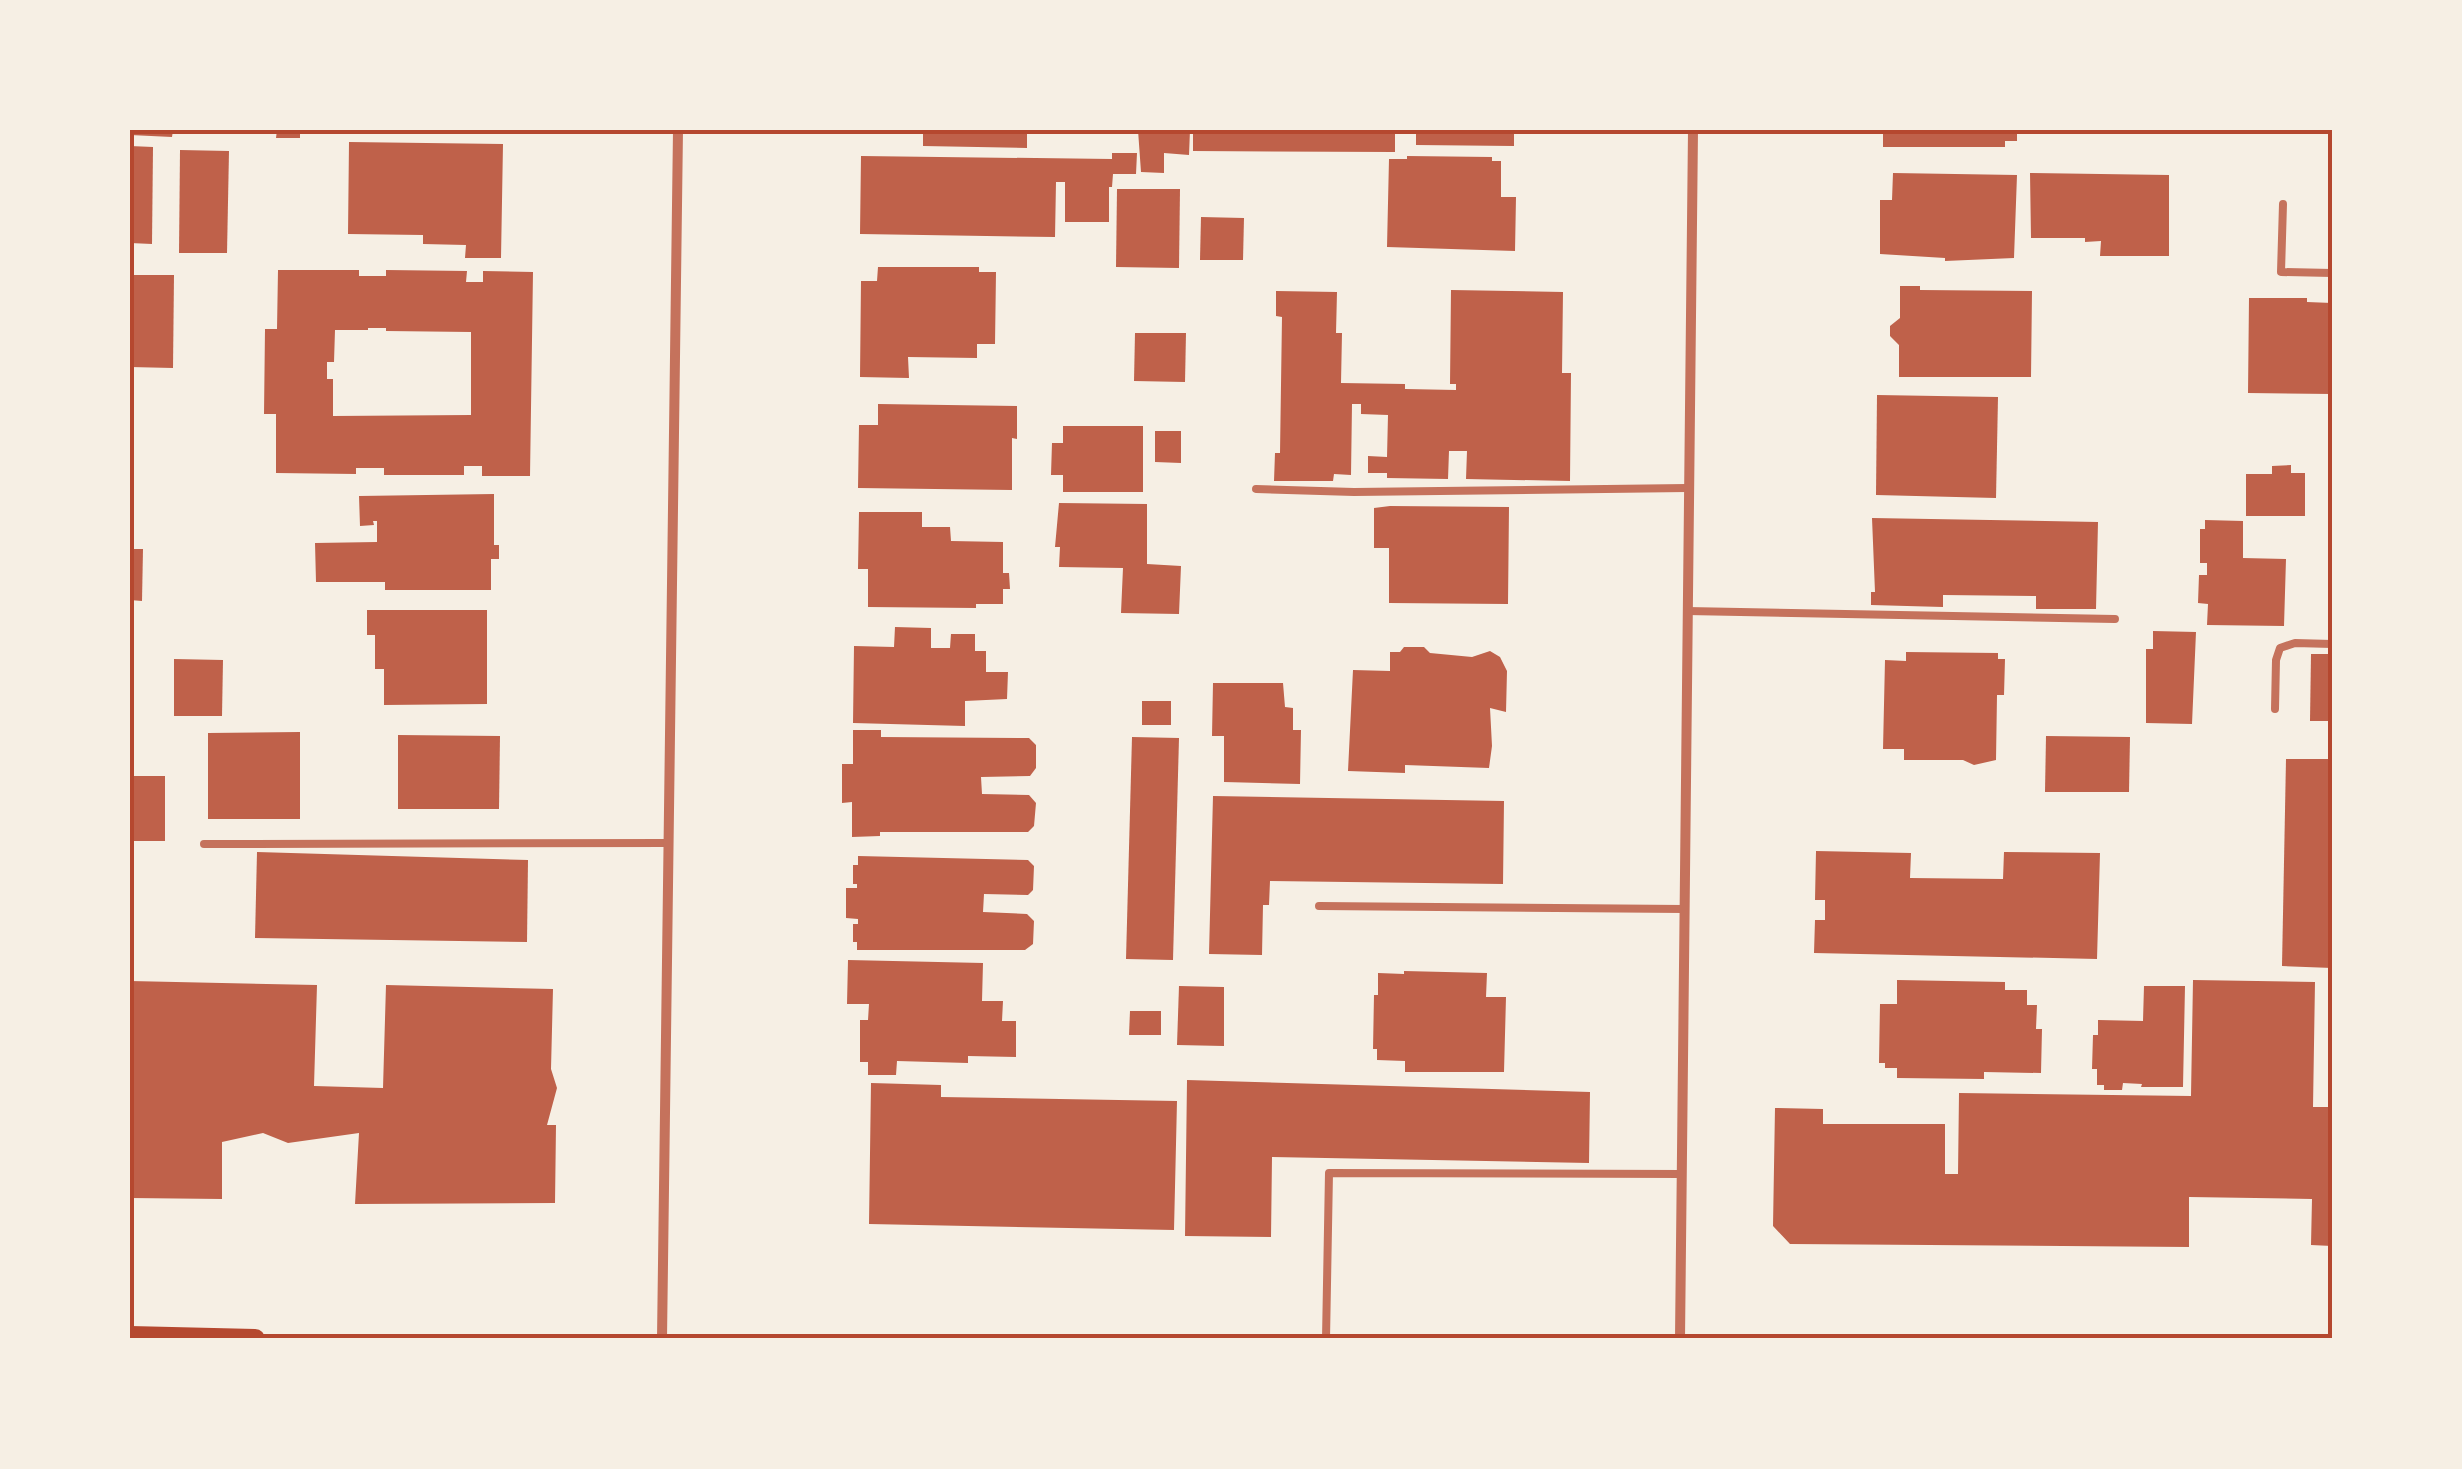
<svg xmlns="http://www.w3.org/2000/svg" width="2462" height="1469" font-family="Jost,sans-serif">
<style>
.building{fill:#bf614a;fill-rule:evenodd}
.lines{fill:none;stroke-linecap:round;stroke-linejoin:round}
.service{stroke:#c5725c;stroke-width:8}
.minor{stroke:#c5725c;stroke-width:10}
.secondary{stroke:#b5482f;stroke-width:20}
.neatline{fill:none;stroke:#b5482f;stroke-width:4}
</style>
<rect width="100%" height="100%" fill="#f6efe4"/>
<g class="building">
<polygon points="130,130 173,130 172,137 130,135"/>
<polygon points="277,130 300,130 300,138 276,138"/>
<polygon points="923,130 1027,130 1027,148 923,146"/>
<polygon points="1138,130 1190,130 1189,155 1164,153 1164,173 1141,172"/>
<polygon points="1193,130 1395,130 1395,152 1193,151"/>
<polygon points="1416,130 1514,130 1514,146 1416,145"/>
<polygon points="1883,130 2017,130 2017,141 2005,141 2005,147 1883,147"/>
<polygon points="349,142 503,144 501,258 465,258 466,245 423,244 423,235 348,234"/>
<polygon points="130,146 153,147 152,244 130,243"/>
<polygon points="180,150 229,151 227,253 179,253"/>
<polygon points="1112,153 1137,153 1136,174 1113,174 1112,187 1109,187 1109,222 1065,222 1065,182 1056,182 1055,237 860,234 861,156 1112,159"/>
<polygon points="1407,156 1492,157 1492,161 1501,161 1501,197 1516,197 1515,251 1387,247 1389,159 1407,159"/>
<polygon points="1893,173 2017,175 2014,258 1945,261 1945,258 1880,254 1880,200 1892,200"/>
<polygon points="2030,173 2169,175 2169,256 2100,256 2101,241 2085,242 2085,238 2031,238"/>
<polygon points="1117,189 1180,189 1179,268 1116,267"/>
<polygon points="1201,217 1244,218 1243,260 1200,260"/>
<polygon points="878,267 979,267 979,272 996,272 995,344 977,344 977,358 908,357 909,378 860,377 861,281 877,281"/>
<path d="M278,270H359V276H386V270L467,271L466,282H483V271L533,272L530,476H482V466H464V475H384V468H356V474L276,473V414H264L265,329H277ZM368,328H386V331L471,332V415L333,416V379H327V362H334L335,330H368Z"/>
<polygon points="130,275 174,275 173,368 130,367"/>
<polygon points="1900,286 1920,286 1920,290 2032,291 2031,377 1899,377 1899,345 1890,336 1890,326 1900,318"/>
<polygon points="1451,290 1563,292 1562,373 1571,373 1570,481 1466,479 1467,451 1449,451 1448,479 1387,478 1387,473 1368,473 1368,456 1387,457 1388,415 1361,414 1361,404 1352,404 1351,475 1334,474 1333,481 1274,481 1275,453 1280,453 1282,317 1276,316 1276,291 1337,292 1336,333 1342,333 1341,383 1405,384 1405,389 1456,390 1456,384 1450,384"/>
<polygon points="2249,298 2307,298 2307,302 2332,303 2332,394 2248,393"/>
<polygon points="1135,333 1186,333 1185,382 1134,381"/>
<polygon points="1877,395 1998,397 1996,498 1876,495"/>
<polygon points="878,404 1017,406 1017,439 1012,438 1012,490 858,488 859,425 878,425"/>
<polygon points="1063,426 1143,426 1143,492 1063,492 1063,475 1051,475 1052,443 1063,443"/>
<polygon points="1155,431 1181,431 1181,463 1155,462"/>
<polygon points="2291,465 2291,473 2305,473 2305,516 2246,516 2246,474 2272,474 2272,466"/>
<polygon points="494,494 494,545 499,545 499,559 491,559 491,590 385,590 385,582 316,582 315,543 377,542 377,521 373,521 374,525 360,526 359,496"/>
<polygon points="1059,503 1147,504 1147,564 1181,566 1179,614 1121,613 1123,568 1059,567 1060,547 1055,547"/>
<polygon points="1390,506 1509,507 1508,604 1389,603 1389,548 1374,548 1374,508"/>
<polygon points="859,512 922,512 922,527 950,527 951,541 1003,542 1003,573 1009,573 1010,589 1003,589 1003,604 976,604 976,608 868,607 868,569 858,569"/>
<polygon points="1872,518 2098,522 2096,609 2036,609 2036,596 1943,595 1943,607 1871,605 1871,592 1875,592"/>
<polygon points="2205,520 2243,521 2243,558 2286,559 2284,626 2207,625 2208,604 2198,603 2199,575 2207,575 2207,563 2200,563 2200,529 2205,529"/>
<polygon points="130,549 143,549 142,601 130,600"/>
<polygon points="367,610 487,610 487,704 384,705 384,669 375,669 375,635 367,635"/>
<polygon points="895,627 931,628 931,648 950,648 951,634 975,634 975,651 986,651 986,672 1008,672 1007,699 965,701 965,726 853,723 854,646 894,647"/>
<polygon points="2153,631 2196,632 2192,724 2146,723 2146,649 2153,649"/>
<polygon points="1404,647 1424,647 1430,653 1472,657 1490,651 1500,657 1507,671 1506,712 1490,708 1492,746 1489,768 1405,765 1405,773 1348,771 1353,670 1390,671 1390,652 1400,652"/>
<polygon points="1906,652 1998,653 1998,659 2005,659 2004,695 1997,695 1996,760 1974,765 1963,760 1904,760 1904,749 1883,749 1885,660 1906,661"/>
<polygon points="2311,654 2332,654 2332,721 2310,721"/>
<polygon points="174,659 223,660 222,716 174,716"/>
<polygon points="1213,683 1283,683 1285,707 1293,708 1293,730 1301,730 1300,784 1224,782 1224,736 1212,736"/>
<rect x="1142" y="701" width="29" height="24"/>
<polygon points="853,730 881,730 881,737 1029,738 1036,745 1036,768 1030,776 981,777 982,794 1029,795 1036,803 1034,826 1028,832 880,832 880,836 852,837 852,802 842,803 842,764 853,764"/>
<polygon points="300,732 300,819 208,819 208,733"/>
<polygon points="398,735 500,736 499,809 398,809"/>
<polygon points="2046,736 2130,737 2129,792 2045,792"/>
<polygon points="1132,737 1179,738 1173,960 1126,959"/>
<polygon points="2286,759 2332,759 2332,968 2282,966"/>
<rect x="130" y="776" width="35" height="65"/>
<polygon points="1213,796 1504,801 1503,884 1270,881 1269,905 1263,905 1262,955 1209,954"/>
<polygon points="1816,851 1911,853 1910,878 2003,879 2004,852 2100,853 2097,959 1814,953 1815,920 1825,920 1825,900 1815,900"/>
<polygon points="257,852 528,860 527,942 255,938"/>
<polygon points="858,856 1028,860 1034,866 1033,890 1028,895 984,894 983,912 1027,914 1034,921 1033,944 1025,950 857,950 857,942 853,942 853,924 858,924 858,919 846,918 846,888 857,888 857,884 853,884 853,865 858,865"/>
<polygon points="848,960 983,963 982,1001 1003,1001 1002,1021 1016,1021 1016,1057 968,1056 968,1063 897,1061 896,1075 868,1075 868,1062 860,1062 860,1020 868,1020 869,1004 847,1004"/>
<polygon points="1404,971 1487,973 1486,997 1506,997 1504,1072 1405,1072 1405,1061 1377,1060 1377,1049 1373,1049 1374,995 1378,995 1378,973 1404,974"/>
<polygon points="1897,980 2005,982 2005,990 2027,990 2027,1005 2037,1005 2036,1029 2042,1029 2041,1073 1984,1072 1984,1079 1897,1078 1897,1068 1885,1068 1885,1063 1879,1063 1880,1004 1897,1004"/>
<polygon points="2193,980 2315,982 2313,1107 2332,1107 2332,1246 2311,1245 2312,1199 2189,1197 2189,1247 1790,1244 1773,1226 1775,1108 1823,1109 1823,1124 1945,1124 1945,1174 1958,1174 1959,1093 2191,1096"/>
<polygon points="130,981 317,985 314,1086 383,1088 386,985 553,989 551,1069 557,1088 547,1125 556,1125 555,1203 355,1204 359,1133 288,1143 263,1133 222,1142 222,1199 130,1198"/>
<polygon points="1179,986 1224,987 1224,1046 1177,1045"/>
<polygon points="2144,986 2185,986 2183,1087 2141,1087 2142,1084 2123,1083 2122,1090 2104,1090 2104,1085 2097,1085 2097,1069 2092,1069 2093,1035 2098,1035 2098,1020 2143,1021"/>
<polygon points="1130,1011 1161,1011 1161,1035 1129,1035"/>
<polygon points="1187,1080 1590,1092 1589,1163 1272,1157 1271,1237 1185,1236"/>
<polygon points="871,1083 941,1085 941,1097 1177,1101 1174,1230 869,1224"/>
</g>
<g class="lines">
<g class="service">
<polyline points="2283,204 2281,272 2332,273"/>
<polyline points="1256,489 1354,492 1687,488"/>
<polyline points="1687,611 2115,619"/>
<polyline points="2275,709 2276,660 2280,648 2295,643 2332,644"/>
<polyline points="204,844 668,843"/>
<polyline points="1319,906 1684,909"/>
<polyline points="1326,1339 1329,1173 1682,1174"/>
</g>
<g class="minor">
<polyline points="662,1339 678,130"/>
<polyline points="1680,1339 1693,130"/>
</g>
<polyline class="secondary" points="130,1336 255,1339"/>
</g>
<rect width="2462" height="1469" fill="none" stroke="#f6efe4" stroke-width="265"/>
<rect x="132" y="132" width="2198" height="1204" class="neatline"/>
</svg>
